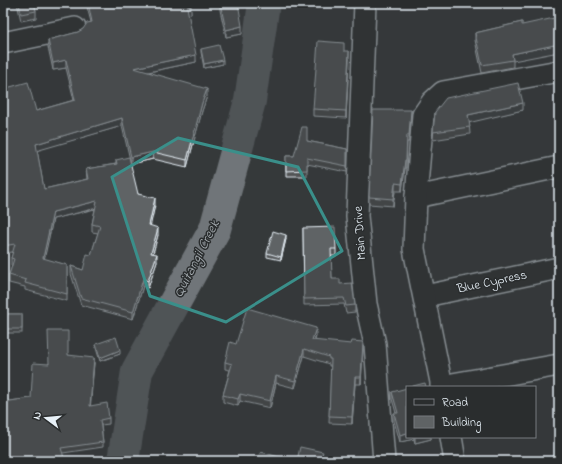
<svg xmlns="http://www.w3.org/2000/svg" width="562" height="464" font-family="'Indie Flower',sans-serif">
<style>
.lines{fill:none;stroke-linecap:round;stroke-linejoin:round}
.river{stroke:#707579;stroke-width:32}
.minor-casing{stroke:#e8f1f8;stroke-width:24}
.minor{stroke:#2a2d2e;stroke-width:21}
.wall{fill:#525557;stroke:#e8f1f8}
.shaded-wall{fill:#424547;stroke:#e8f1f8}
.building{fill:#5f6365;stroke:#e8f1f8}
.marked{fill:none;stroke:#3a8f8a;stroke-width:3;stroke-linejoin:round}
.labels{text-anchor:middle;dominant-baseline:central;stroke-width:3;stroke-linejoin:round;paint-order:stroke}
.street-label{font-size:13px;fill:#e8f1f8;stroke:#2a2d2e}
.water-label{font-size:14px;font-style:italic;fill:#acb3b8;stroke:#2a2d2e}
</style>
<rect width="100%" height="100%" fill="#35393a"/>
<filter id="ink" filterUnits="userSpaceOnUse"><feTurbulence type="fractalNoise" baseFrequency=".025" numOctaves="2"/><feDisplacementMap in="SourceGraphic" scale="8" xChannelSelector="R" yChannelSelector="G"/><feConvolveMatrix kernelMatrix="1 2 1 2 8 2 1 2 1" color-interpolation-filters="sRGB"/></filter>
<g filter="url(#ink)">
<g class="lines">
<polyline class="river" points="123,461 137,371 215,229 250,101 264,3"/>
<g class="minor-casing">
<g id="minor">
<polyline points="365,3 357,216 366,304 375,344 384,461"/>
<polyline points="3,43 75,28"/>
<polyline points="416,197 559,167"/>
<polyline points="425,296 559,268"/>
<polyline points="441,386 559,365"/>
<polyline points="442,387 414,249 416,197 423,115 432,102 443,92 559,71"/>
<polyline points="451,437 455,461"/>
</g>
</g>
<use href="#minor" class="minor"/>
</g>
<g class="wall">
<polygon points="17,3 34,3 36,11 36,18 21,21"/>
<polygon points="87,3 190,3 191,14 188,14 196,62 149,72 207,96 202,111 187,167 153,159 131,164 122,126 37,150 44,189 87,179 86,169 116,164 116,160 138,194 155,205 150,226 158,235 153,253 157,262 148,288 143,286 133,319 81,305 71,274 71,266 83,270 91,255 98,233 92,232 92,224 95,209 53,219 44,259 67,265 67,301 25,290 25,287 9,283 9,275 12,266 11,265 11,258 13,252 3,253 3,89 36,111 74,100 66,68 53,70 48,47 48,40 78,32 83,29 91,22 87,7"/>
<polygon points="220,3 242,34 226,37 220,10"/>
<polygon points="522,22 513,61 513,67 482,73 475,40 475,33"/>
<polygon points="201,49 223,64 204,68 201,52"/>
<polygon points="344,51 349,59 346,118 313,116 313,109"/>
<polygon points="523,110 469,122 470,134 433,140 435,112"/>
<polygon points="411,118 409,142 407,142 406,168 405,168 402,191 395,191 393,206 369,204 369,197"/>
<polygon points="307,141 347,149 347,172 307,164 307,176 286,176 286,156 294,156"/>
<polygon points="303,228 336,249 336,256 331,256 332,279 340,284 355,305 355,312 346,313 344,304 304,305"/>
<polygon points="286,239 281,260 267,257 267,253"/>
<rect x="3" y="314" width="19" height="19"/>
<polygon points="316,335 315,341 363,349 361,384 355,384 352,424 329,423 331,366 329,366 329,364 304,356 295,388 276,383 270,408 240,401 238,406 223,402 223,395 230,370 225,369 225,362 236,344"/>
<polygon points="96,344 120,354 100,361 96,348"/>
<polygon points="68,355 94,363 90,406 109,418 109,424 101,425 103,442 103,447 63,453 3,402 31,398 48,364"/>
<polygon points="392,392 407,437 431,437 431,439 415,443 414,439 400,442 394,421 394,413 396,413 392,399"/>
</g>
<g class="shaded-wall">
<polygon points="191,6 191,14 187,15 187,7"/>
<polygon points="242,26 242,34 226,37 226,30"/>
<polygon points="559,44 559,52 513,61 512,54"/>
<polygon points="349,51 349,59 346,118 346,111"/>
<polygon points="196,55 196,62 134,75 134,68"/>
<polygon points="66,60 66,68 53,70 53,63"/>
<polygon points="223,60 223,64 204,68 204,64"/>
<polygon points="207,89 207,96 202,111 187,167 187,160 202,103"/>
<polygon points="523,103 523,110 468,123 468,115"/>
<polygon points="411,110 411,118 409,142 409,135"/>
<polygon points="122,118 122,126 36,151 36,144"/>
<polygon points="153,152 153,159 131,164 131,157"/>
<polygon points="405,160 405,168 402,191 402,184"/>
<polygon points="395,183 395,191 393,206 393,199"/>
<polygon points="155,198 155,205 149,232 149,225"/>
<polygon points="97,201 97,208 53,219 43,265 43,258 53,212"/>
<polygon points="158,228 158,235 151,260 151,253"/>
<polygon points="286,235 286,239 281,260 281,257"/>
<polygon points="157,254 157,262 148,288 148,281"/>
<polygon points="143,279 143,286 133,319 133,312"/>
<polygon points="316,328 316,335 312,347 312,340"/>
<polygon points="363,342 363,349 361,384 361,377"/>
<polygon points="304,349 304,356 295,388 295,381"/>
<polygon points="120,350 120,354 100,361 100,358"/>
<polygon points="94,358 94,363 90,411 90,406"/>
<polygon points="276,376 276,383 270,408 270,401"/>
<polygon points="355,377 355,384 352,424 352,417"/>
<polygon points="240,394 240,401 238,406 238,399"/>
<polygon points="407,433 407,437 414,437 414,439 400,442 400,435"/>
<polygon points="415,437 431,437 431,439 415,443"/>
</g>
<g class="building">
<polygon points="19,3 34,3 36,11 21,14"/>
<polygon points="88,3 190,3 191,6 187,7 196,55 134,68 207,89 202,103 187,160 153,152 131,157 122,118 36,144 44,189 88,179 86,169 117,164 116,160 129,157 138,194 155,198 149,225 158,228 151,253 157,254 148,281 143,279 133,312 81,298 71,266 83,270 87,254 91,255 100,226 92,224 97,201 53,212 43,258 67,265 67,294 25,283 26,280 9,275 14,259 11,258 15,244 3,246 3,89 28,82 36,111 75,100 66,60 53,63 48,40 78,32 83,29 87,23 92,22"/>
<polygon points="220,3 238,3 242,26 226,30"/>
<polygon points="559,17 559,44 512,54 513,60 482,65 475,33 522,22 522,25"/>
<polygon points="318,41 344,43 344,51 349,51 346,111 313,109"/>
<polygon points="219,45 223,60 204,64 201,49"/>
<polygon points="518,83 523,103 468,115 470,127 433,132 435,112 446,98"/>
<polygon points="373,110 411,110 409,135 407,135 406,160 405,160 402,184 395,183 393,199 369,197"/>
<polygon points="302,127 307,127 307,141 347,149 347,166 307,158 307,170 286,171 286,156 294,156"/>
<polygon points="335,227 336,249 331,249 332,279 340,279 340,284 352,283 355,305 346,306 344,298 304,299 303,228"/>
<polygon points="273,231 286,235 281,257 267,253"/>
<polygon points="247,308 316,328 312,340 351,344 352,341 363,342 361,377 355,377 352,417 329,416 331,359 329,359 329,357 304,349 295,381 276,376 270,401 240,394 238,399 223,395 232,364 225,362 230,342 236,344"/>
<rect x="3" y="314" width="19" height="15"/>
<polygon points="48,331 68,331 68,355 94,358 90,406 107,403 109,418 100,420 103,442 61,448 65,461 3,461 3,402 31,398 33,363 49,364"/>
<polygon points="116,337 120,350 100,358 96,344"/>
<polygon points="425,383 426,387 409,387"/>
<polygon points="407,388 407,433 400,435 394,413 398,413 392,392"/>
<polygon points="300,447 323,452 322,455 342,461 297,461"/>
<polygon points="261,452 294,461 255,461"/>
</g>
</g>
<path d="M0 0H562V464H0ZM178,138L298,167L342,251L226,322L150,296L112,177Z" fill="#35393a" fill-opacity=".55" fill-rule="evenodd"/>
<path class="marked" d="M178,138L298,167L342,251L226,322L150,296L112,177Z"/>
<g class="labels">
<g class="street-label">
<text transform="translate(360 233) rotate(-94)">Main Drive</text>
<text transform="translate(492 282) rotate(-12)">Blue Cypress</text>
</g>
<g class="water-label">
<text transform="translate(197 259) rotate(-63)">Quitangil Creek</text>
</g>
</g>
<rect width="562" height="464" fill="none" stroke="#2a2d2e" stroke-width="16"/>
<rect x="8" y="8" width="546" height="448" fill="none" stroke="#e8f1f8" stroke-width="1.5" filter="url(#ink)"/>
<rect x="406" y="386" width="130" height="52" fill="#2a2d2e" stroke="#767b7f"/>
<rect x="414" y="399" width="20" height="6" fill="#2a2d2e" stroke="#767b7f"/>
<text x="442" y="406" font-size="12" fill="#e8f1f8">Road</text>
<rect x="414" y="416" width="20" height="12" fill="#5f6365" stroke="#767b7f"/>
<text x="442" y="426" font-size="12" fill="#e8f1f8">Building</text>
<g transform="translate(46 418) rotate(286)" stroke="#2a2d2e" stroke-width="3" paint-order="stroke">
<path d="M0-3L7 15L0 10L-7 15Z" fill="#e8f1f8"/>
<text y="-6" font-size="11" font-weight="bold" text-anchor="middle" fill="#e8f1f8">N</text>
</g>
</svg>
